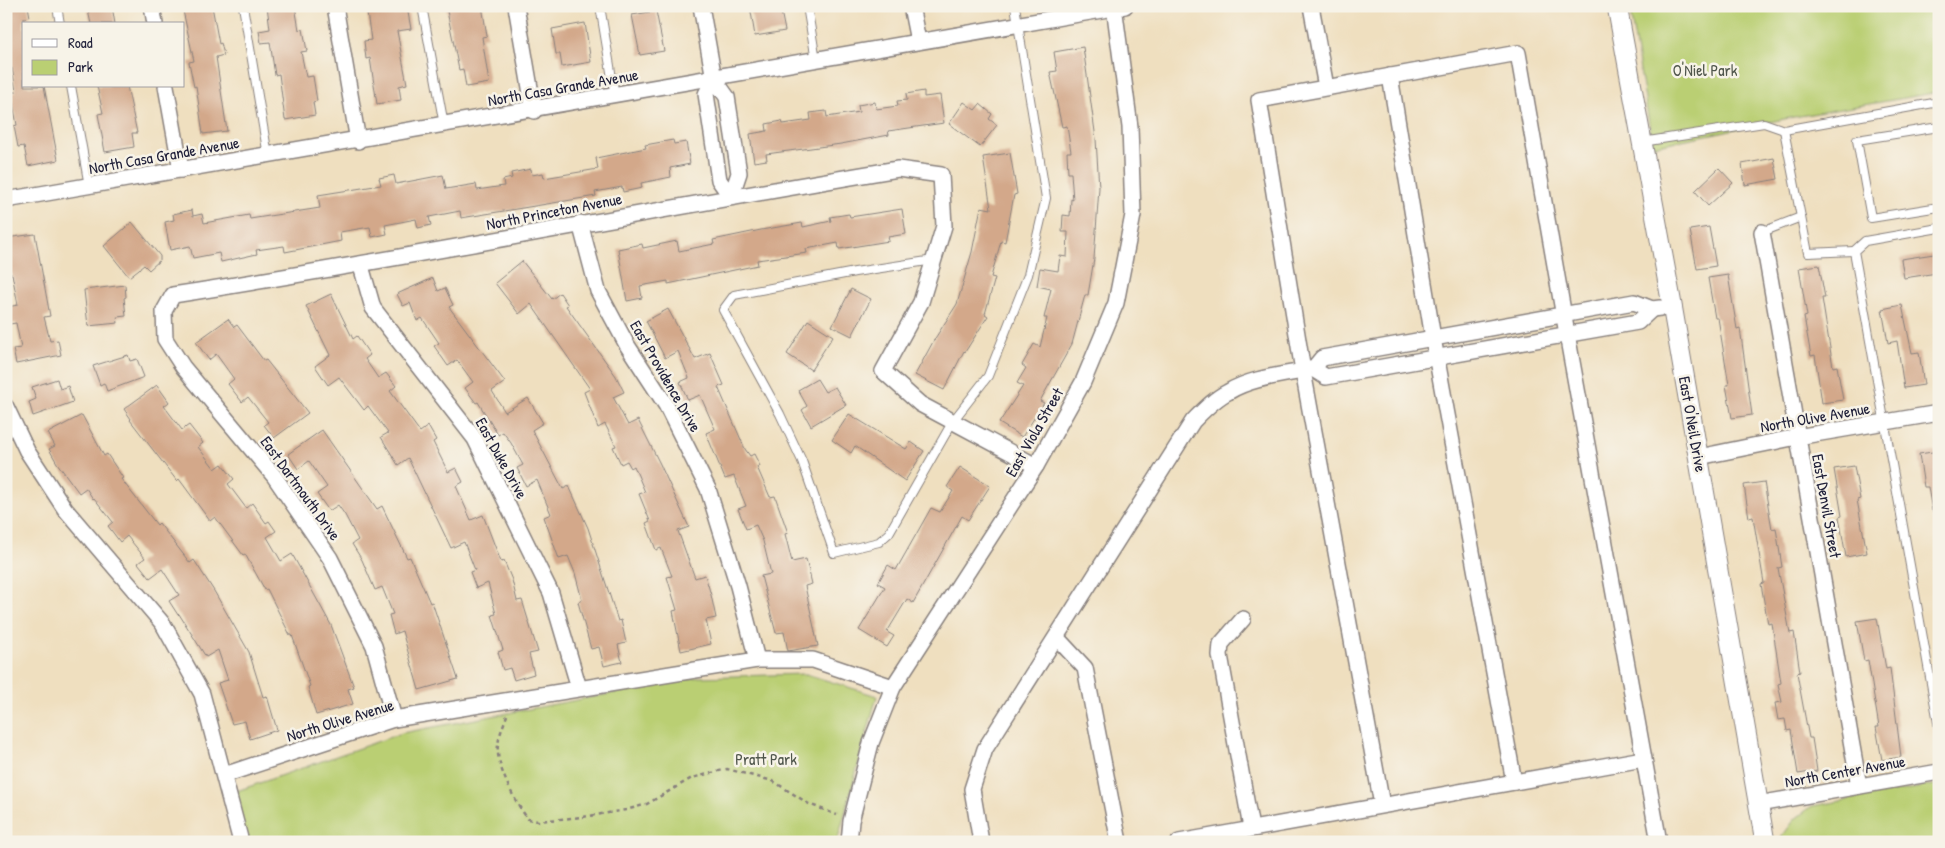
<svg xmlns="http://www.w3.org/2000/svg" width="1945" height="848" font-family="'Patrick Hand',sans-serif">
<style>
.green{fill:#bacf73;stroke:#6e7857}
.building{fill:#d3a88a}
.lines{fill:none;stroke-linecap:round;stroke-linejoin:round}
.service-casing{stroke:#88807d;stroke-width:10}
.minor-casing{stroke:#88807d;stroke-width:18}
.tertiary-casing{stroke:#88807d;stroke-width:21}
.path{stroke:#88807d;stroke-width:2.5;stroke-dasharray:4 4;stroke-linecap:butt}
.service{stroke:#fff;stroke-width:8}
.minor{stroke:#fff;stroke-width:15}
.tertiary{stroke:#fff;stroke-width:19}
.labels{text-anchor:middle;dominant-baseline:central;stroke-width:5;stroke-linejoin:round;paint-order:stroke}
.park-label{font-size:16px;fill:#50564c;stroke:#f7f3e8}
.street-label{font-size:16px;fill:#22223b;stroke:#f7f3e8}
</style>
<rect width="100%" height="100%" fill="#f7f3e8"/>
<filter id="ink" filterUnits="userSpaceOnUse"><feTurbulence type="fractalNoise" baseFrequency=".02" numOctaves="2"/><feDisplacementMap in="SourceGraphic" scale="10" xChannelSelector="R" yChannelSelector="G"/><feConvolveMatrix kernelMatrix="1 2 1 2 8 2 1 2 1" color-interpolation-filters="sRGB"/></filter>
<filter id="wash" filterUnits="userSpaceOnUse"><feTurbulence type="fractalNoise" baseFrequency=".0096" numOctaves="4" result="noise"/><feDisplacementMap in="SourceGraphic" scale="20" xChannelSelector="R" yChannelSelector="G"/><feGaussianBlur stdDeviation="1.12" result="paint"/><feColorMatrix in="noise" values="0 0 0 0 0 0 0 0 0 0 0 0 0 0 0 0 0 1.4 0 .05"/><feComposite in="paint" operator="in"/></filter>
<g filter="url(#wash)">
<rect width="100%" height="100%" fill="#efdfbf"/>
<g class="green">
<polygon points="1629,6 1939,6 1939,92 1794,117 1653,146"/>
<polygon points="806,674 877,696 837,842 244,842 234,792 402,733 699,677"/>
<polygon points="1939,784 1939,842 1778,842 1795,819 1812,806"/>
</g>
<g id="blocks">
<g class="building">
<polygon points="6,6 28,6 30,17 24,18 24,86 44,86 58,160 28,166 24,146 18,147 14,126 17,125 11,93 16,92 12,68 7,69 6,63"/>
<polygon points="87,6 112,6 115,24 91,24"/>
<polygon points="182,6 212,6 219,44 221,43 224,55 216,57 227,131 203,134 196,86 194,87 189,62 194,61"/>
<polygon points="267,6 295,6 299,30 303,29 307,51 301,52 306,77 313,76 317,101 313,102 315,115 285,120 279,74 275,75 270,42 261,43 259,31 270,29"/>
<polygon points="446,6 482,6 487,36 482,37 489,83 466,87 463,69 459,70"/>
<polygon points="750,6 780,6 785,31 755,36"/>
<polygon points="407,7 411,29 397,31 407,84 399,86 401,100 377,104 370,58 366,59 364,41 371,40 367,13"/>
<polygon points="656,11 664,51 640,55 632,15"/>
<polygon points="585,23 591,62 562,67 560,54 556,54 552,29"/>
<polygon points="1083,47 1096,139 1099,188 1094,259 1088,295 1085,295 1072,344 1040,401 1044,403 1022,437 999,423 1023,386 1017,383 1026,368 1022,365 1034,344 1040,347 1047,318 1044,318 1051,289 1037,286 1040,268 1058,271 1060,256 1067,257 1068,232 1062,232 1063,215 1070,216 1071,199 1073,200 1071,173 1068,173 1067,152 1071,152 1067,126 1062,127 1050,72 1057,71 1054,52"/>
<polygon points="97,86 127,86 137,133 132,133 134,147 105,152 98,114 103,113"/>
<polygon points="924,91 924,97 940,95 944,123 888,131 889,135 841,144 766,154 767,160 754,162 750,134 767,131 766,124 782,121 783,124 811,120 810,113 826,111 827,117 859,112 858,105 875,102 876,109 898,106 897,101 907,100 906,94"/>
<polygon points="964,102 975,110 980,104 992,114 989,119 997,125 980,147 949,124"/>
<polygon points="673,140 674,144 686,142 690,164 670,168 671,177 641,183 642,188 623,192 622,187 595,192 596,196 461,218 460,211 429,217 431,225 418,228 416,219 385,225 387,234 372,237 370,227 340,232 341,241 285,252 284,246 256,250 257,254 221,262 219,253 193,258 190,246 170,250 165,222 174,220 173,214 192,210 193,216 202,214 204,223 249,215 250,219 320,208 318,195 381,185 379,178 394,175 396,184 443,175 446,189 476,184 477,190 504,186 503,180 512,178 511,173 531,169 532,175 543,173 544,178 598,169 596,158 646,148 645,145"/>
<polygon points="1010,153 1017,194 1014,195 1005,242 1001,241 991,277 995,278 985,314 988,316 965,352 964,351 944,390 915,375 934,340 957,304 972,252 981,207 991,209 983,157"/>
<polygon points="1774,158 1778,179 1745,185 1742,164"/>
<polygon points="1719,168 1733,183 1708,206 1695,191"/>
<polygon points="902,209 906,234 888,237 889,241 839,249 838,243 806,249 807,253 757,260 758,265 668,284 668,281 640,286 642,298 627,301 618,249 642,244 643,248 677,241 679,251 714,244 713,240 761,230 802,223 803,227 831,221 830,217 849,214 850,217"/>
<polygon points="132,222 160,256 160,260 149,270 144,265 129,277 104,246"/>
<polygon points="1709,227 1716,266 1697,269 1690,230"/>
<polygon points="35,234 50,316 44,317 50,341 58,340 61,355 16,364 13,349 21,348 16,323 10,324 7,307 18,305 12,274 6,275 6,238"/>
<polygon points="1934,254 1937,273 1904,278 1901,259"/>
<polygon points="522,261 552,299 560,293 568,305 566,306 616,376 624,392 613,397 628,425 638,420 660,464 689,527 678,531 695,578 705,575 711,595 716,618 706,620 711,644 681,651 673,611 677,610 667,577 672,576 661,548 656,550 646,523 650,521 639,494 645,492 634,466 631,468 627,461 621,464 613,447 616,446 605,424 598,428 584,392 590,389 531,304 519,314 495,283"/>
<polygon points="1819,265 1825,298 1822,298 1833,367 1837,366 1843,400 1822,403 1815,355 1811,356 1804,317 1807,316 1799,268"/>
<polygon points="1728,275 1737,329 1740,328 1752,415 1732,418 1726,385 1729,385 1718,318 1715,318 1708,278"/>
<polygon points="433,278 438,291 445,288 453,305 449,307 505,382 492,391 505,412 528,398 543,423 532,430 563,489 569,486 588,528 618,621 621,620 626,643 618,645 622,662 604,666 599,647 591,649 578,602 582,600 575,573 568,556 559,559 544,517 551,514 537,480 526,486 517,468 523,465 511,443 503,432 498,435 478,402 476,403 465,388 473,382 457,360 448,366 434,346 439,343 422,318 417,321 410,303 403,306 397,294"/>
<polygon points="125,285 126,297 124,298 126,316 117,317 118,323 88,326 84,290"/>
<polygon points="851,289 871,299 852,336 832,326"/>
<polygon points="331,294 353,339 357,336 370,355 365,359 378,378 386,373 396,386 390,391 420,432 428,426 436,440 433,442 448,472 456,468 463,482 456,486 471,520 483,515 501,562 504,561 512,580 517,601 522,600 538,652 529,654 534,674 514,680 510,668 503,670 498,652 503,650 492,615 496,614 488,583 476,588 470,572 475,570 464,542 451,548 408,458 398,465 381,437 388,433 368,406 364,410 339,377 328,385 315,366 330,355 306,306"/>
<polygon points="1902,305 1912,353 1919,352 1924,385 1904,388 1897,341 1888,343 1882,309"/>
<polygon points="668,309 695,359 710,353 724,385 718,387 745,449 750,456 754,454 760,466 757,467 770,497 775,496 788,533 785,534 792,562 806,559 812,584 805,586 818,646 788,651 784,632 776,633 761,576 771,574 763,541 756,525 746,529 738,509 746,506 734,476 725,479 706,433 715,429 700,395 688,400 680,382 689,378 678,351 665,358 646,321"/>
<polygon points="228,319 234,327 237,325 264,361 266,360 308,413 274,438 264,425 268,422 248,397 242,402 228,384 234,379 216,354 209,360 196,342"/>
<polygon points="808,320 833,336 811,370 787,354"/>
<polygon points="128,355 130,361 137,359 144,377 107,391 104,383 100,385 93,366"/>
<polygon points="57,379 60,389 68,386 73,402 33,416 29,402 36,399 32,387"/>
<polygon points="817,379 825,392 835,387 846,405 811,426 802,410 807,406 798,390"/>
<polygon points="157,385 169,402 164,406 182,430 189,425 203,443 198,447 215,469 222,464 234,479 228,484 246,508 252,503 266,523 269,521 276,531 267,537 281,561 292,554 331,625 354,687 348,689 353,704 316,715 308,687 310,686 292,635 290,635 267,589 265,590 245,554 243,555 215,517 210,521 179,479 177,481 130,420 131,419 124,409"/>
<polygon points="849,414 906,449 911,442 924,451 905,481 855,446 851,453 832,440"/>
<polygon points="82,415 104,456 107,454 123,478 121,479 157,525 159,523 190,563 194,560 214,591 249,652 263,697 267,696 277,730 250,739 245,721 232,724 218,683 228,680 218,650 206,657 179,614 178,615 169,601 179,595 162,569 150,578 138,563 145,558 127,536 120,542 108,526 113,522 94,498 93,499 86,488 79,493 57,463 49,449 55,446 48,433"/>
<polygon points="322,430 377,509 382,506 407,558 410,557 430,603 432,602 458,679 419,690 402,631 394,634 389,615 393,614 382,587 375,590 362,560 352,544 358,540 345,515 338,505 329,511 317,494 327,487 309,461 298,469 288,454"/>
<polygon points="1939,451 1939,511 1932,511 1928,487 1924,487 1919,454"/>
<polygon points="1854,466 1860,499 1857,500 1867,553 1846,557 1839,517 1842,516 1834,469"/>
<polygon points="960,467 990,486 968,520 962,516 913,603 907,599 887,632 894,636 887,647 859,630 885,587 878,583 888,565 896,570 931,508 940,512 953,491 947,487"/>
<polygon points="1764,482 1772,529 1776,528 1782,567 1778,568 1790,633 1794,632 1800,672 1797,673 1809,738 1812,738 1817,771 1798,774 1791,730 1787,731 1785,719 1778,720 1775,703 1782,702 1778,684 1781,683 1772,623 1768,624 1761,584 1764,583 1753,517 1749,518 1744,485"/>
<polygon points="1877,618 1886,669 1890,668 1901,757 1882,760 1876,727 1879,727 1868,660 1864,661 1857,621"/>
</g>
</g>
</g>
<g filter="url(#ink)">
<use href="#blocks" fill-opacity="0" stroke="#88807d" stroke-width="1"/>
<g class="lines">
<g class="service-casing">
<g id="service">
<polyline points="57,6 60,24"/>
<polyline points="243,6 268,156"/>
<polyline points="422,6 444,125"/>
<polyline points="600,6 615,96"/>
<polyline points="807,6 816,60"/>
<polyline points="71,86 89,186"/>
<polyline points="1939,127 1857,140 1871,218 1939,207"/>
<polyline points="1784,130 1808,253 1854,251"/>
<polyline points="1642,142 1764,123 1784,130 1939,102"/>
<polyline points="1939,228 1865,241 1854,251 1939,728"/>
<polyline points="1762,232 1801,217"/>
<polyline points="934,260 855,272 734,295 723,310 780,414 802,461 834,553 879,542 889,533 953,421 988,376 1028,275 1046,198 1015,6"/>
</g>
</g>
<g class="minor-casing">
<g id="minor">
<polyline points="152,6 155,24"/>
<polyline points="335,6 358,141"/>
<polyline points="516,6 534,111"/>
<polyline points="701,6 714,79 727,97 739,173 731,197 719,180 706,94 714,79"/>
<polyline points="911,6 918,41"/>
<polyline points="1311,6 1326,87"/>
<polyline points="1390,76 1433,338 1514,782"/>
<polyline points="166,86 181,170"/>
<polyline points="6,200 1125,6"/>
<polyline points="580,223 598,291 627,345 666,405 708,489 738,586 757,660"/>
<polyline points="1762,232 1859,786"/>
<polyline points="361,266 373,308 475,439 551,593 579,688"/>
<polyline points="1313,369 1322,358 1634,302 1652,309 1660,308"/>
<polyline points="6,407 27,451 65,509 163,624 202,694 241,842"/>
<polyline points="1699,457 1797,437 1939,413"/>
<polyline points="1243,619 1221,644 1220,655 1251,828"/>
<polyline points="1057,638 1085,668 1119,842"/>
<path d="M394,719L374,646L330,558L274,476L183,367L165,339L164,311L173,295C416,257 656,209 898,169L941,175L944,226L921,302L883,371L920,404L1036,466"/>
<polyline points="224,775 394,719 757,660 813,660 893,687"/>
<polyline points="1758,804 1939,772"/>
<polyline points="1382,805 1303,371 1259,100 1518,53 1567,334 1659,842"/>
<polyline points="849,842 851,821 871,743 893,687 1036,466 1083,382 1116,303 1133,215 1130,127 1114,6"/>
<path d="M981,842L972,789L985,749L1193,421C1203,411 1214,399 1228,392C1252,377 1286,375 1313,369L1326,377L1638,322L1652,309"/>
<polyline points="1179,842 1643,759"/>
</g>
</g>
<g class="tertiary-casing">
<polyline id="tertiary" points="1617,6 1672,305 1765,842"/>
</g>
<path class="path" d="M507,715C504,724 499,735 498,745C495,765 516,804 528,819L538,821L583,817L626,810L647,804L692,778L727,769L773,781L809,804L837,815"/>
<use href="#service" class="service"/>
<use href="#minor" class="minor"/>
<use href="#tertiary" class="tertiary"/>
</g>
</g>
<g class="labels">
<g class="park-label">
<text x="1705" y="70">O'Niel Park</text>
<text x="766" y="759">Pratt Park</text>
</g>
<g class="street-label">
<text transform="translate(563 87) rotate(-10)">North Casa Grande Avenue</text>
<text transform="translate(164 155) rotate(-10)">North Casa Grande Avenue</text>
<text transform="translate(554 211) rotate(-11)">North Princeton Avenue</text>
<text transform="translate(666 376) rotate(60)">East Providence Drive</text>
<text transform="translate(1815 417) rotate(-10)">North Olive Avenue</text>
<text transform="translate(1693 424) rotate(80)">East O'Neil Drive</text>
<text transform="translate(1034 432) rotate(-60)">East Viola Street</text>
<text transform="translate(502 458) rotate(61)">East Duke Drive</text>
<text transform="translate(301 488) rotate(54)">East Dartmouth Drive</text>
<text transform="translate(1827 506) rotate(80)">East Denvil Street</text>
<text transform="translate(340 720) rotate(-17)">North Olive Avenue</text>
<text transform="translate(1845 771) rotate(-10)">North Center Avenue</text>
</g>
</g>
<rect width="1945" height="848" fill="none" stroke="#f7f3e8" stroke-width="25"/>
<rect x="22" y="22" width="162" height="65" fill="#f7f3e8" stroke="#a29fa3"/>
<rect x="32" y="39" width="25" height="8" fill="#ffffff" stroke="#a29fa3"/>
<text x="68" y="48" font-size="15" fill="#22223b">Road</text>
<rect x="32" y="60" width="25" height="15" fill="#bacf73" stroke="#a29fa3"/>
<text x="68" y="72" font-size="15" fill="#22223b">Park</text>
</svg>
